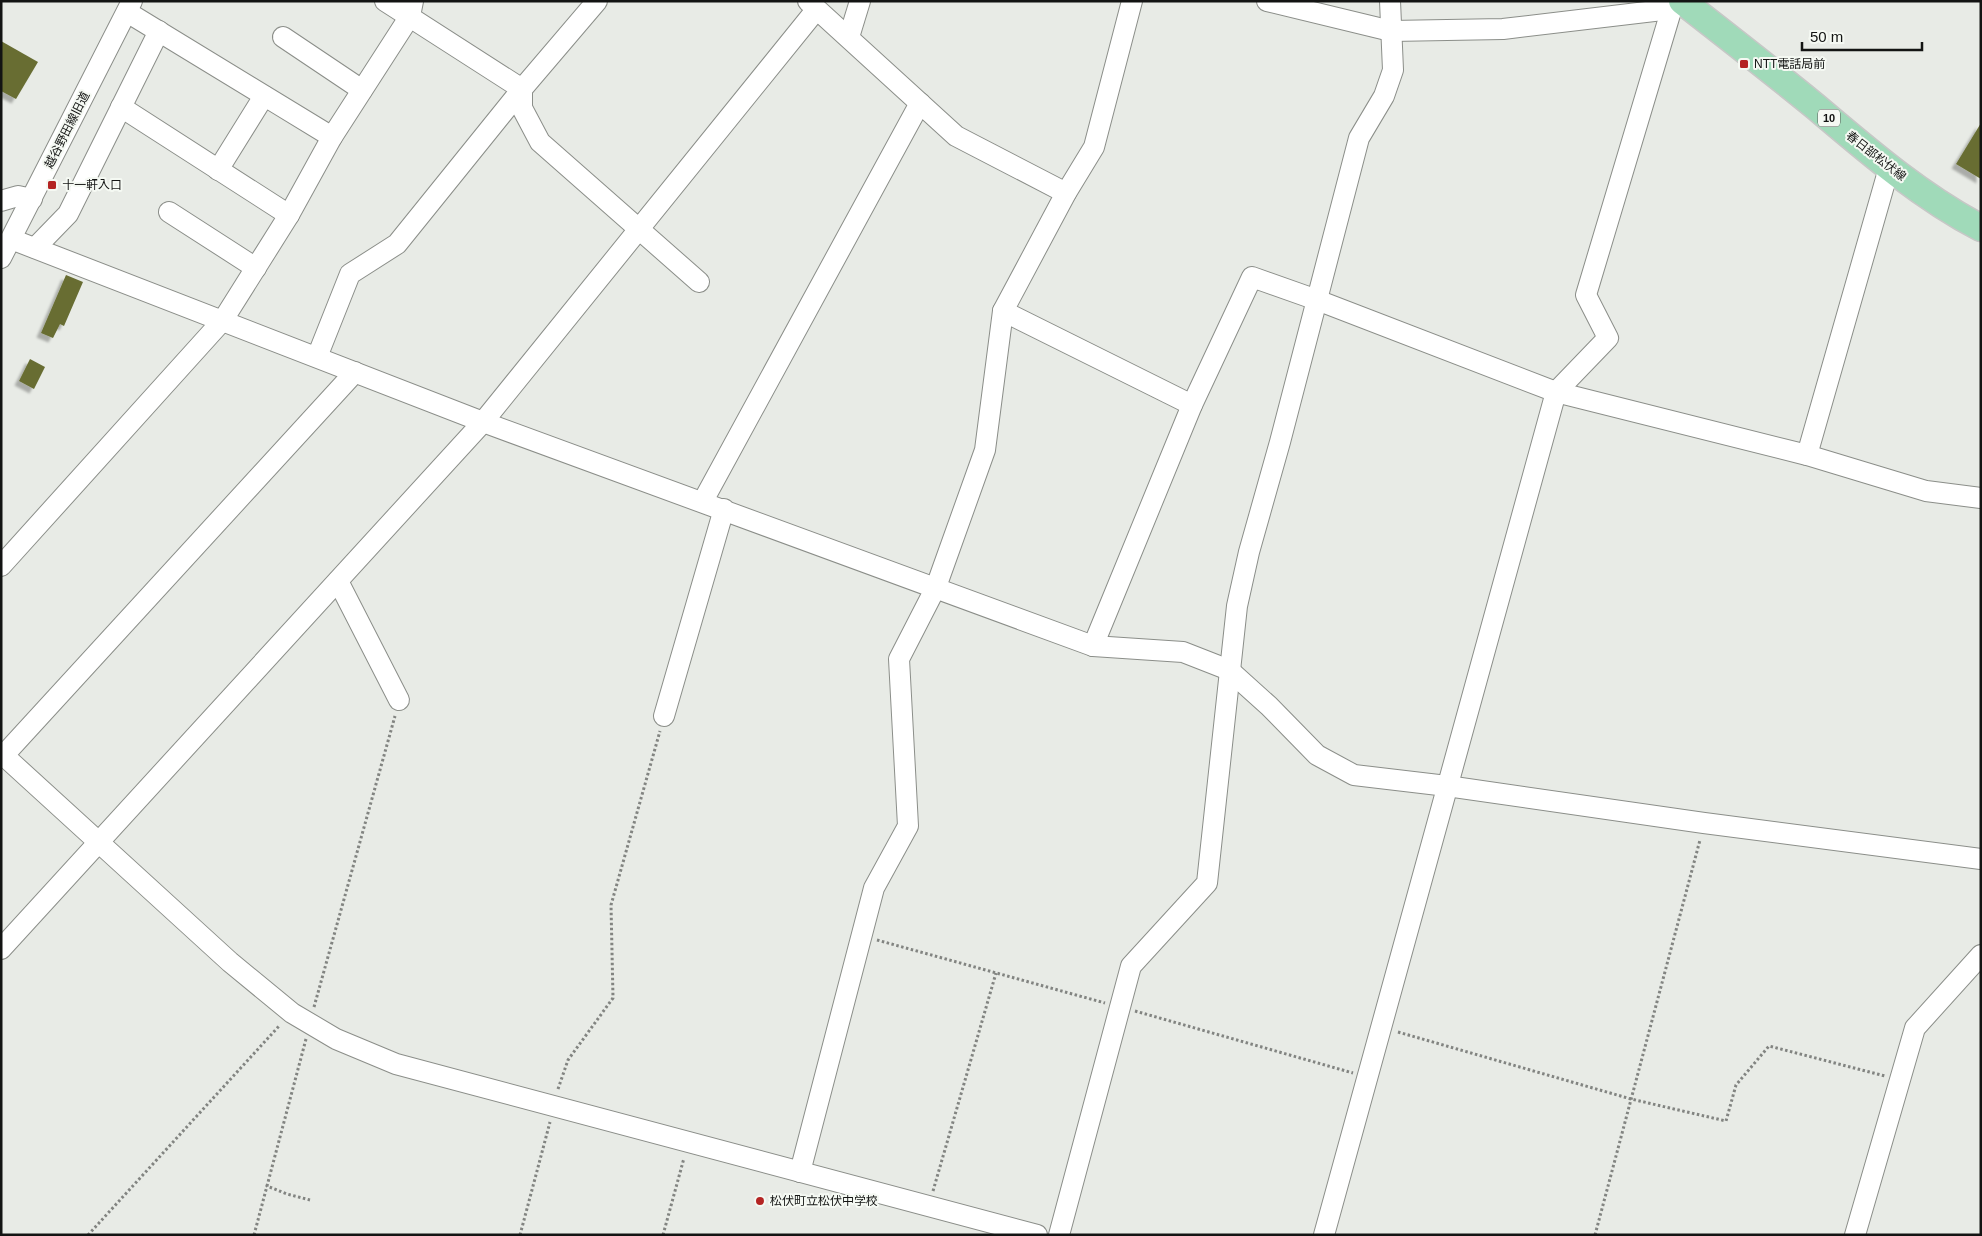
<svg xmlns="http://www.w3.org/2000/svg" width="1982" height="1236" font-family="Arial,'Noto Sans JP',sans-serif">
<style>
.building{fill:#676d33;filter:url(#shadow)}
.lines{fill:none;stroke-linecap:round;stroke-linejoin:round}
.minor-casing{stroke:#8b8e89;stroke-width:22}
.major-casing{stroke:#c6c7c6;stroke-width:29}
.path{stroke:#828481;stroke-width:3;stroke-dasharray:2.5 2.5;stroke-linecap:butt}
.minor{stroke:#fff;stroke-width:20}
.major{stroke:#a0dab9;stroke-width:26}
.poi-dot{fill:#b42423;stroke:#f5f9f3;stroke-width:2}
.labels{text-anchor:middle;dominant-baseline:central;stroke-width:4;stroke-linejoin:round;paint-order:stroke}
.shield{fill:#f5f9f3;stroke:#575956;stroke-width:1}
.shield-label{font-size:11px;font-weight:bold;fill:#131413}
.poi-label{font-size:12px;fill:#131413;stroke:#f5f9f3;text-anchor:start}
.street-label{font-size:12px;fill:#131413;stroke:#f5f9f3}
</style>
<defs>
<filter id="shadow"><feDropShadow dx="-4.5" dy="4.5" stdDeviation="1" flood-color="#0004"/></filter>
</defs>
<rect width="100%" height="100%" fill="#e8ebe6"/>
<g class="building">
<polygon points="1,41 38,62 16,99 1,91"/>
<polygon points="1981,123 1981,179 1956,164"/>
<polygon points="66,275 83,282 64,326 60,324 53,338 41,333"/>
<polygon points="30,359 45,367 34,389 19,381"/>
</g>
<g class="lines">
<g class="minor-casing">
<g id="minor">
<polyline points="385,1 522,89 597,1"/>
<polyline points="808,1 956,136 1066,193"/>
<polyline points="1267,1 1391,31 1503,29 1671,9"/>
<polyline points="127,12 332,137"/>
<polyline points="283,37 362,90"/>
<polyline points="849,37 860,1"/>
<polyline points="522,89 522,108 540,142 699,282"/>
<polyline points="121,107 289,215"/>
<polyline points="218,170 264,96"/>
<polyline points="1,201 18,196 32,199"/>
<polyline points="169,212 256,268"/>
<polyline points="11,239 483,422 1093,646 1183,652 1229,670 1269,706 1317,755 1354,775 1447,786 1704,823 1981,859"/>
<polyline points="35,248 68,214 159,31"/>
<polyline points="1,258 132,1"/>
<polyline points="1003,311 1192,405"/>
<polyline points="317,357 350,274 397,244 522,89"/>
<polyline points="1807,455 1889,168"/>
<polyline points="703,501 920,103"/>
<polyline points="1,566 223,320 289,215 332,137 410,16 413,1"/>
<polyline points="338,581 399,700"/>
<polyline points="1093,646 1192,405 1252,277 1317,300 1556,392 1807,455 1926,491 1981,498"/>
<polyline points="664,716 724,509"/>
<polyline points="1,753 230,962 292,1013 336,1039 396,1064 1037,1235"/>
<polyline points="4,755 355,372"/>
<polyline points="1,949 483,422 816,10"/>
<polyline points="800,1172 874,888 908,826 899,659 936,587 985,450 1003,311 1066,193 1094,147 1132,1"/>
<polyline points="1059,1235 1131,966 1207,883 1237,606 1249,552 1280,442 1359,138 1384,96 1393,70 1390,1"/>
<polyline points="1324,1235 1556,392 1608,338 1586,295 1674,1"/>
<polyline points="1855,1235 1915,1028 1981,955"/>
</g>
</g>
<g class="major-casing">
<path id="major" d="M1682,1C1727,36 1772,71 1816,107C1868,151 1920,196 1981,228"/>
</g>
<g class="path">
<polyline points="877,940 1105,1003"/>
<polyline points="314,1007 395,716"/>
<polyline points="1135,1011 1353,1073"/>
<polyline points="1398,1032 1631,1099 1726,1121 1736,1085 1769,1046 1885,1076"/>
<polyline points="306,1039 267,1186 287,1194 310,1200"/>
<polyline points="558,1089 568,1060 613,998 611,905 660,731"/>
<polyline points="933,1191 996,973"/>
<polyline points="88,1235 280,1025"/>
<polyline points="254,1235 267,1186"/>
<polyline points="520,1235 550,1122"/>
<polyline points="663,1235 684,1158"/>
<polyline points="1595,1235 1700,840"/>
</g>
<use href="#minor" class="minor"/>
<use href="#major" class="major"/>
</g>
<g class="poi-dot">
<rect x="1739" y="59" width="10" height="10" rx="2.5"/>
<rect x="47" y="180" width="10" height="10" rx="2.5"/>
<circle cx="760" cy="1201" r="5"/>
</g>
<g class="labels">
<rect class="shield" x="1818" y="109.5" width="22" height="17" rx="4"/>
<g class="shield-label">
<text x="1829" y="118">10</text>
</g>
<g class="poi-label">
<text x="1754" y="64">NTT電話局前</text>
<text x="62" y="185">十一軒入口</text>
<text x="770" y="1201">松伏町立松伏中学校</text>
</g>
<g class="street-label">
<text transform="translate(67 130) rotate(-63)">越谷野田線旧道</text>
<text transform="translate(1876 156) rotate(38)">春日部松伏線</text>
</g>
</g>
<rect width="1982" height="1236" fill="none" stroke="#131413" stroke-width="5"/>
<path d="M1802 42v8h120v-8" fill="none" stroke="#131413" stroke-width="2.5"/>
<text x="1810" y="42" font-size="15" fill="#131413" stroke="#f5f9f3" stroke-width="4" paint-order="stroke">50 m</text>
</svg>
